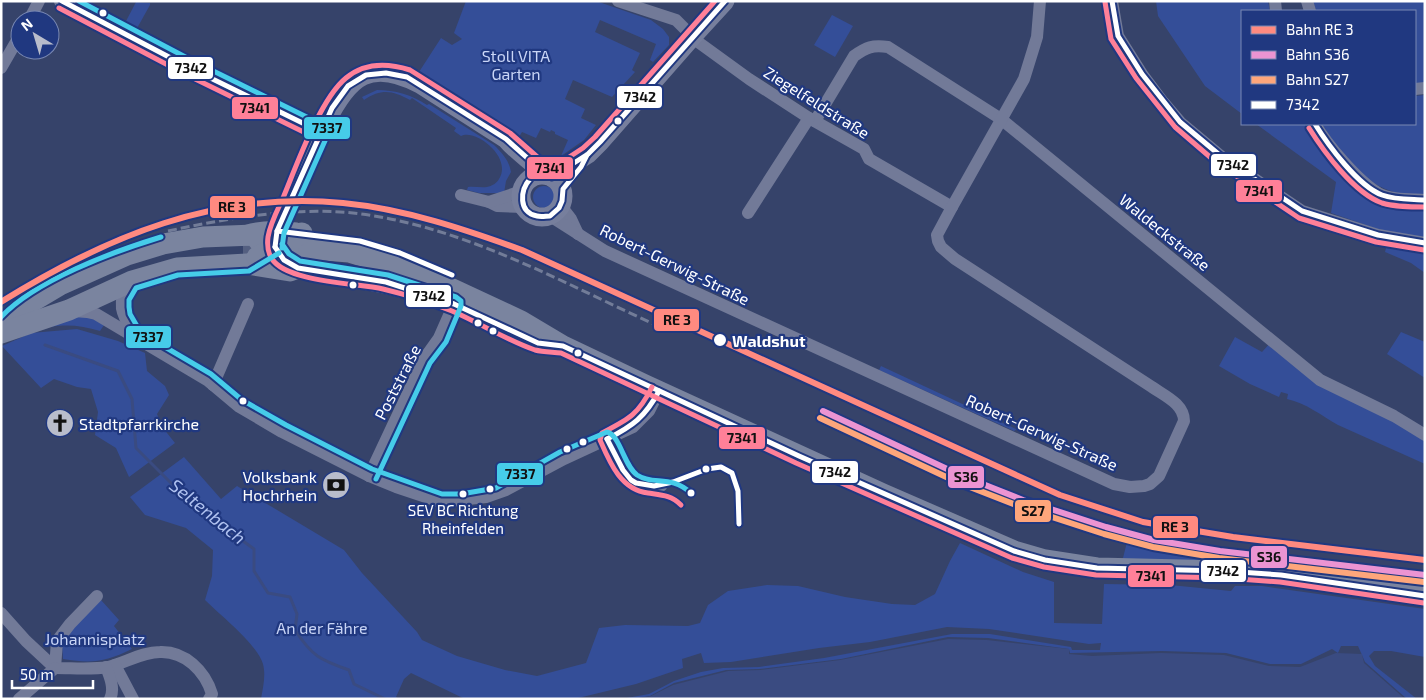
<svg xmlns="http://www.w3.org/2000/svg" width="1426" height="700" font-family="'Exo 2',sans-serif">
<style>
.green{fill:#344e98}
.water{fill:#3a4b81}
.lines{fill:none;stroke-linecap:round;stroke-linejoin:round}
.stream{stroke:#3a4b81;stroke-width:3}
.primary-tunnel{stroke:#545f80;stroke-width:21;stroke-dasharray:21 11;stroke-linecap:butt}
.minor{stroke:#727a98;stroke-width:12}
.tertiary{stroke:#727a98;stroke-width:16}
.secondary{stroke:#777f9d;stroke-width:19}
.primary{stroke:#7a849f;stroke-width:21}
.rail{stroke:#727c98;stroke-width:3;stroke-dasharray:9 4;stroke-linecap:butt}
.secondary-bridge{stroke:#777f9d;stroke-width:19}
.primary-bridge{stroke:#7a849f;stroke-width:21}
.bus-1-casing{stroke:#203880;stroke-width:9}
.bus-2-casing{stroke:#203880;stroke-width:9}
.bus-3-casing{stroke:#203880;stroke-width:9}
.bus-1{stroke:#fff;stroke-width:5}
.bus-2{stroke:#ff8098;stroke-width:5}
.bus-3{stroke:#46cce9;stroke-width:5}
.rail-1-casing{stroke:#203880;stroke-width:10}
.rail-2-casing{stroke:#203880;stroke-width:10}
.rail-3-casing{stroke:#203880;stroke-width:10}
.rail-1{stroke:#ff8a80;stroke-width:6}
.rail-2{stroke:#eb94d2;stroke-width:6}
.rail-3{stroke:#fea67b;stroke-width:6}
.bus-dot{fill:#fff;stroke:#203880;stroke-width:2}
.labels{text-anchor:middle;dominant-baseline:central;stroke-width:4.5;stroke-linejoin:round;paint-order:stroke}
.bus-label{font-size:15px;fill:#fff;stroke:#203880}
.park-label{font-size:16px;fill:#c9d5f6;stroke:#203880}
.street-label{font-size:16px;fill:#fff;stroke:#203880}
.stop-label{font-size:16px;font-weight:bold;fill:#fff;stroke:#203880;text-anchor:start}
.poi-label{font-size:16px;fill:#fff;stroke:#203880;text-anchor:start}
.water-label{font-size:18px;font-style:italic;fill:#b0c2f0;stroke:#203880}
.line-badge{stroke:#203880;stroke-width:2}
.pale-badge-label{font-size:14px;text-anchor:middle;font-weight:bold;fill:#111}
</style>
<rect width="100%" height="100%" fill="#36436a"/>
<g class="green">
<polygon points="466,1 596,1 651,20 663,29 669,37 669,45 653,62 650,60 656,44 600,20 595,32 640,53 632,70 635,72 612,97 573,80 565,99 585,109 581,118 596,125 584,140 561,156 568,140 555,134 555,132 551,130 550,132 541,128 536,138 522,132 519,137 419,72 441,38 452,45 462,39 454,33"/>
<polygon points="1156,1 1268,1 1270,11 1242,11 1242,114 1205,86 1158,16"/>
<polygon points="1313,1 1425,1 1425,83 1415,83 1415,11 1316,11"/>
<polygon points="136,2 150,3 150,5 136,30 124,25"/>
<polygon points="832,15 853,26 835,57 814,45"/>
<path d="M377,90C395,90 412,95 427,105L429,104L494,145C502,153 509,160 511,172L506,181L504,193H479L467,190L468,187C474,186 481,188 487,187C492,186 497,183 499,179C513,157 475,128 461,136L454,131L456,128L412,98L410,100C393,91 382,88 364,100L362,97Z"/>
<path d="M1425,95V196C1416,195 1406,195 1398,193C1363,185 1340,153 1322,124H1415V96Z"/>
<path d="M1256,124H1309C1323,148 1351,191 1378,201C1393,206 1410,206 1425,207V239L1389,233L1331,213L1336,182Z"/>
<circle cx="544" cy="197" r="11"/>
<polygon points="1388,240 1425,249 1425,273 1411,263 1385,252"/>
<path d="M67,316L91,317L104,325L100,331C83,326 68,324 50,327Z"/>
<polygon points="77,329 118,341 145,353 147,371 165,386 169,395 157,414 163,428 175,443 129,477 116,448 95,435 98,412 91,389 77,387 54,379 41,388 2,346 31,333"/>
<polygon points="1401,332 1425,342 1425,378 1387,354"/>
<path d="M1235,337L1262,352L1272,341L1320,380L1422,434L1425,425V464L1338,425C1322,416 1306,403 1287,399L1288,394L1281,392L1279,397L1250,384L1219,366Z"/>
<polygon points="881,366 1016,429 1021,422 1019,428 1014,431 879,370"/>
<path d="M184,457L221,499L237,486L344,550L362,573L417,632L422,640L457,656L505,670L537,676L586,663L599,628L625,625L688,626L700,623L708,605L728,591L767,585L798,586L845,597L892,604L915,605L935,594L950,561L960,543L1023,572L1054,582V623L1102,624L1104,584L1170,585L1231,591L1235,586H1262L1425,609V657L1391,651H1374L1369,656L1375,666L1417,699H1407L1365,662L1358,646H1341L1338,653L1332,649L1301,664H1270L1226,653L1162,651L1070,653L1069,649L988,638L948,637L841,659L759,669L726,670L674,683L650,696L634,699H621L649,694L674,681L701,672L723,668L759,667L824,658L952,634H990L1071,647L1072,650H1100L1101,643L1089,644L989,629L947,627L870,642L819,648L731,662L704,663L701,653L682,659L683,668L636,684L574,699H465L411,673L404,679L396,697L399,699H261C263,687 266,676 263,664C258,645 220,615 205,600L212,576L213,550L186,528L145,515L130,497Z"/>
<polygon points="1127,542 1165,551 1165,547 1243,559 1425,580 1425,588 1122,562"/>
<path d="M101,600L119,620L114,626L132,649C105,662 92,664 63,659L62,645L75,626Z"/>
</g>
<polygon class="water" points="948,639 987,640 1069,649 1069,654 1092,656 1161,653 1224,655 1269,666 1300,667 1336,653 1362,654 1364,663 1405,699 638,699 651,696 673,685 728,671 760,670 840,660"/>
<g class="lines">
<path class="stream" d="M45,345L118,371L132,399L136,448L191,503L254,549V571L268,593L290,597L297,614L295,630C312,656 320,660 349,670L354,684L385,699"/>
<polyline class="primary-tunnel" points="243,247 278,247"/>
<g class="minor">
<polyline points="618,1 676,20 698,42 749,79 809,118 864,149 869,159 952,207"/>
<polyline points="1112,1 1118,36 1142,74 1163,102 1180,122 1222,157 1302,211 1378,235 1425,243"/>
<polyline points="1275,1 1276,11"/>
<polyline points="1307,1 1310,11"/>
<polyline points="29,20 39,1"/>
<polyline points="1,68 20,35"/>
<polyline points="1415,89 1425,88"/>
<path d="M815,121L854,56C867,47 872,45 888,47L1001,119L1320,380L1394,416L1425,435"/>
<path d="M1315,124C1327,145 1358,181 1378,193C1391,200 1410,199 1425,200"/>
<polyline points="461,195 489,202 497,206 524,207"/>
<polyline points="489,202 522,191"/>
<polyline points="561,206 571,219 578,234"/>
<polyline points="748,213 809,118"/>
<path d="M550,216L605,251L1114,484L1130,487L1144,486L1150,484L1159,476L1184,421C1184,404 1165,396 1152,387L955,259L941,247L938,241L937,235L952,207L1024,79L1037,37L1040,1"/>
<path d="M131,282C114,303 123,316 135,337"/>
<polyline points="74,311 87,312 96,314 207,380 238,406 282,432 369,476 396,487 441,502 486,497 506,490 564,459 633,427 649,411 659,391"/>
<polyline points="213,385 248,304"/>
<path d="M607,439C624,470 622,485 661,486"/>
<polyline points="369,476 424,359 439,338 454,304"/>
<path d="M1,613L26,641L55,668C73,668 91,670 108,667C125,663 142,652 160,652C185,651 205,671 212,694L209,699"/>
<polyline points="115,665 133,699"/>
<path d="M106,667C110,677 115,689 110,699"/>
<polyline points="55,668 57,641 70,624 97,596"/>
<polyline points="19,699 55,668"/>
</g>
<polyline class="tertiary" points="62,1 190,68 321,132"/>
<g class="secondary">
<circle cx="542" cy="196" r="21"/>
<path d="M301,175C309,157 317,139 326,122C349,76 370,58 420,84L506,139C518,153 531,160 544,174"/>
<polyline points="552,177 588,154 600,142 693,36 725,1"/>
</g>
<g class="primary">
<path d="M248,235C264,230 280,231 296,233"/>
<polyline points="300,248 349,252 418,273 521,321 563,346 645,385 883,494 1014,551 1045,560 1097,568 1225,571 1281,575 1425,596"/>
<path d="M286,263L298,268C356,278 411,284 466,309"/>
<polyline points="1,328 18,310 60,285 127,255 163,244 203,237 254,235 259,241"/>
<polyline points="1,333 69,310 132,281 177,268 247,264 290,271 298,268"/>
</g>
<path class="rail" d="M168,231C229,218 291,207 353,213C461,225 561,282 658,326"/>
<polyline class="secondary-bridge" points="277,231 301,175"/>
<g class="primary-bridge">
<polyline points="257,257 275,247 278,256"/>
<path d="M290,258C285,245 291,239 302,233"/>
</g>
<g class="bus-1-casing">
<g id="bus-1">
<polyline points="62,1 190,68 321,132"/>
<polyline points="1112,1 1118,36 1142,74 1180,122 1222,157 1302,211 1378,235 1425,243"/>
<path d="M1315,124C1328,145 1358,186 1382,195C1395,200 1411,199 1425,200"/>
<path d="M530,179C520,190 518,213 537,216C541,217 546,216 550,216L559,208L562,201L563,189L581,167L587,155"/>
<polyline points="277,231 360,241 400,253 452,275"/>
<polyline points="275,247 284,260 298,268 386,282 454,304 538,343 563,346 799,456 1014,551 1045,560 1097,568 1225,571 1281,575 1425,596"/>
<polyline points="275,247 277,231 332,108 348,86 366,75 386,73 407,77 506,139 543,172 552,177 588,154 600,142 725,1"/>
<polyline points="607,439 623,470 631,480 636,483 654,486 673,482 707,469 721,467 732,473 738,491 739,524"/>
<path d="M607,439C633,426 645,417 659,391"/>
</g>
</g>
<g class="bus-2-casing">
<g id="bus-2">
<path d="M715,1L595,137L583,148L551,169L510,133L410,70C388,63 365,62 346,78C320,99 296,167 283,198C277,211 270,224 268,237C267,245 268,253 272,259C287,282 356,283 383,289C404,294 432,303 452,311C480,323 506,340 535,350C543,352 553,352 561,353L796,463L1012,558L1044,567L1096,575L1225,578L1280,582L1424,603"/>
<polyline points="1105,2 1111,39 1136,78 1175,127 1217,163 1299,218 1376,242 1424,250"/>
<polyline points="59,8 187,75 318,139"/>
<path d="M1309,128C1324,152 1354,193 1382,203C1395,207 1410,207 1425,207"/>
<path d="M652,387C638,415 629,419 602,433L600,440C610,463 621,490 648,493C661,495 671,495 681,505"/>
</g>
</g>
<g class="bus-3-casing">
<g id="bus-3">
<polyline points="79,1 193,61 327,127 328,134 284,233 282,248"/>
<polyline points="282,244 289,254 300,261 388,275 456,297 461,301 461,306 446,342 430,363 376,479"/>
<path d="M279,253L249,271L178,275L136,288L129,300V307L130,314L141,333L211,374L242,400L286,425L372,469L442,494H461L496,488L560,452L607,432C620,435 624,466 637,475C654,486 670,474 691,493"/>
<path d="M1,317C36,280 112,252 161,237"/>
</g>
</g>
<use href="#bus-1" class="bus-1"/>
<use href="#bus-2" class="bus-2"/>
<use href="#bus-3" class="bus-3"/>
<g class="rail-1-casing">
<path id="rail-1" d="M1,302C107,236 215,191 343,203C405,209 464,229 522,250L1060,495L1143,522L1233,537L1425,560"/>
</g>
<g class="rail-2-casing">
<polyline id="rail-2" points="823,411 960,475 1023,500 1106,527 1154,540 1220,551 1425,575"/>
</g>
<g class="rail-3-casing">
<polyline id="rail-3" points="820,418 957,482 1021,507 1104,534 1153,547 1219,558 1424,582"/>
</g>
<use href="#rail-1" class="rail-1"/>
<use href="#rail-2" class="rail-2"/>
<use href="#rail-3" class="rail-3"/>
</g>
<defs>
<g id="church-disc" transform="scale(1.4375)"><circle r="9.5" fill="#b9bdcb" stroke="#203880"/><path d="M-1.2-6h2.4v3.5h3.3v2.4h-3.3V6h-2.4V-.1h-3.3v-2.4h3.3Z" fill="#111"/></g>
<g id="bank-disc" transform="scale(1.4375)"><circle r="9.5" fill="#b9bdcb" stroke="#203880"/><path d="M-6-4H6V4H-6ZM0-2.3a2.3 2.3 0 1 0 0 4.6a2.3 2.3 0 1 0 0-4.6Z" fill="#111"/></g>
</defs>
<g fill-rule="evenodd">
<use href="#church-disc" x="60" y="423"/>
<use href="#bank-disc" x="336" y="485"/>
</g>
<g class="bus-dot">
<circle cx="103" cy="13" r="4.5"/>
<circle cx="618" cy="121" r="4.5"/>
<circle cx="353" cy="285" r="4.5"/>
<circle cx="478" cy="323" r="4.5"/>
<circle cx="493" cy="331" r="4.5"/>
<circle cx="720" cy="340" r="7"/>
<circle cx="578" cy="353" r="4.5"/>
<circle cx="243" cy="401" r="4.5"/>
<circle cx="583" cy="442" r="4.5"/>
<circle cx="567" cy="449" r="4.5"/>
<circle cx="706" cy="469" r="4.5"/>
<circle cx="490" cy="489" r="4.5"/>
<circle cx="691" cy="493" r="4.5"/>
<circle cx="463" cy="494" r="4.5"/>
</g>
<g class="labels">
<g class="bus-label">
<text x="463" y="510">SEV BC Richtung<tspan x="463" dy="18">Rheinfelden</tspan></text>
</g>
<g class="park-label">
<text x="516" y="55">Stoll VITA<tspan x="516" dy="18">Garten</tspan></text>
<text x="322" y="627">An der Fähre</text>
<text x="95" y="638">Johannisplatz</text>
</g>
<g class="street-label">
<text transform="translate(817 102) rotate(32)">Ziegelfeldstraße</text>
<text transform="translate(1165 232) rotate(39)">Waldeckstraße</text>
<text transform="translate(675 264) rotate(26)">Robert-Gerwig-Straße</text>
<text transform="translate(397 382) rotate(-63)">Poststraße</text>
<text transform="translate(1042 432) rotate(24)">Robert-Gerwig-Straße</text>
</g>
<g class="stop-label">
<text x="732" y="340">Waldshut</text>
</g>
<g class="poi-label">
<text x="79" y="423">Stadtpfarrkirche</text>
<text x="317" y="476" text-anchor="end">Volksbank<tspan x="317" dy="18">Hochrhein</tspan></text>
</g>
<g class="water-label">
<text transform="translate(208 511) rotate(39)">Seltenbach</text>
</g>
</g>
<g class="line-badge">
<rect x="167" y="56" width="47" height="24" rx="5" fill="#fff"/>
<rect x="616" y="85" width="47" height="24" rx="5" fill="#fff"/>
<rect x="231" y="96" width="48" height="24" rx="5" fill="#ff8098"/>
<rect x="303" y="116" width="48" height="24" rx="5" fill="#46cce9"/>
<rect x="1210" y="153" width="47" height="24" rx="5" fill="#fff"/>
<rect x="526" y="156" width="48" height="24" rx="5" fill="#ff8098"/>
<rect x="1235" y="179" width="48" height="24" rx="5" fill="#ff8098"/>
<rect x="209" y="195" width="47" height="24" rx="5" fill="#ff8a80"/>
<rect x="405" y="284" width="47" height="24" rx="5" fill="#fff"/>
<rect x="653" y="308" width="47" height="24" rx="5" fill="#ff8a80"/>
<rect x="125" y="325" width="47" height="24" rx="5" fill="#46cce9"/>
<rect x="718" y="426" width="48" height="24" rx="5" fill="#ff8098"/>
<rect x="811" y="460" width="48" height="24" rx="5" fill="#fff"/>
<rect x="496" y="462" width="48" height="24" rx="5" fill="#46cce9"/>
<rect x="947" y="465" width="38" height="24" rx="5" fill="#eb94d2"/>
<rect x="1014" y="499" width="38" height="24" rx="5" fill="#fea67b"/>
<rect x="1152" y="515" width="47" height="24" rx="5" fill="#ff8a80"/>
<rect x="1250" y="545" width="38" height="24" rx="5" fill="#eb94d2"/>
<rect x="1200" y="559" width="47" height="24" rx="5" fill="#fff"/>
<rect x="1127" y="564" width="48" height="24" rx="5" fill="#ff8098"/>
</g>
<g class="pale-badge-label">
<text x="191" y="73">7342</text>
<text x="640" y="102">7342</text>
<text x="255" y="113">7341</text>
<text x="327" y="133">7337</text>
<text x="1233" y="170">7342</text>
<text x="550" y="173">7341</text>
<text x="1259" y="196">7341</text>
<text x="232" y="212">RE 3</text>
<text x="429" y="301">7342</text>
<text x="677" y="325">RE 3</text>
<text x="148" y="342">7337</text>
<text x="742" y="443">7341</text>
<text x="835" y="477">7342</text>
<text x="520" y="479">7337</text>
<text x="966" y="482">S36</text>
<text x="1033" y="516">S27</text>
<text x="1175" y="532">RE 3</text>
<text x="1269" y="562">S36</text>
<text x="1223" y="576">7342</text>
<text x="1151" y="581">7341</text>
</g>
<rect width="1426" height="700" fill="none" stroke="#ffffff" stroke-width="5"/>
<rect x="1241" y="10" width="175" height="115" fill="#203880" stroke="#7988b3"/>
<rect x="1251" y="26" width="25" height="8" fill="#ff8a80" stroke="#7988b3"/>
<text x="1286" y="35" font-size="15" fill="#ffffff">Bahn RE 3</text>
<rect x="1251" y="51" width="25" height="8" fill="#eb94d2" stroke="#7988b3"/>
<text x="1286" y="60" font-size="15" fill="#ffffff">Bahn S36</text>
<rect x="1251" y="76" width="25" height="8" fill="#fea67b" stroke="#7988b3"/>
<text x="1286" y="85" font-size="15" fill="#ffffff">Bahn S27</text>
<rect x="1251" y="101" width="25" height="8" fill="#ffffff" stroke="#7988b3"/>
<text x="1286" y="110" font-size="15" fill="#ffffff">7342</text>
<g transform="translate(35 35) rotate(322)"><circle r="24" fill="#203880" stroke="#7988b3"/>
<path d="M0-4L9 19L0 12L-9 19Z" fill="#b9bdcb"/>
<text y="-8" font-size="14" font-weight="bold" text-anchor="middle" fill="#ffffff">N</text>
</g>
<path d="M12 680v8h81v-8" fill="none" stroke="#ffffff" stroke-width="2.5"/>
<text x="20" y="680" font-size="15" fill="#ffffff" stroke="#203880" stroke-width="4" paint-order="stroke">50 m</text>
</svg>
